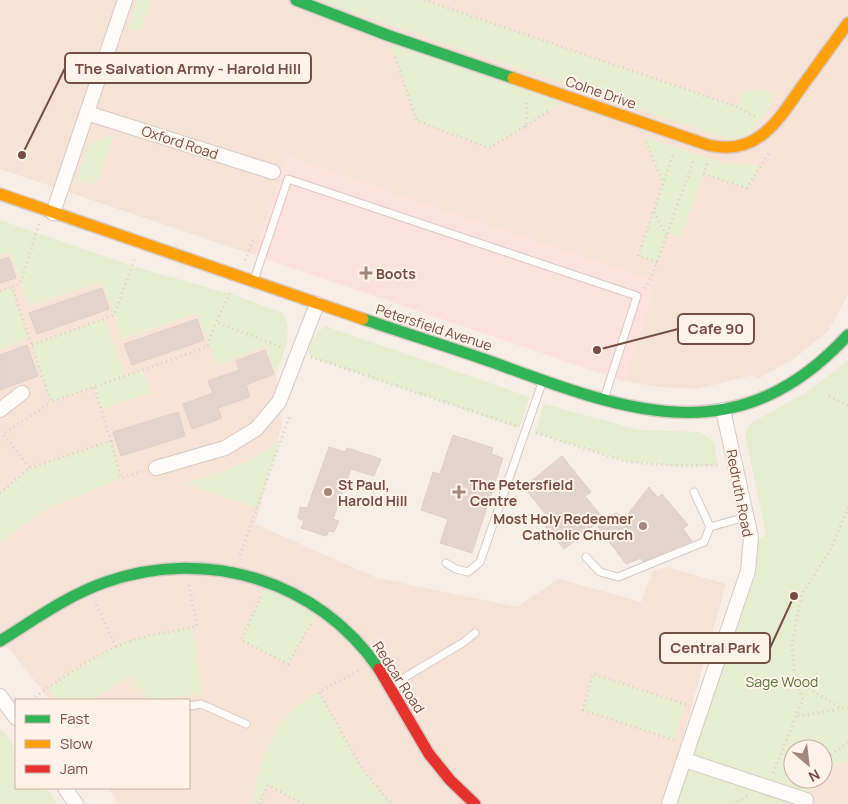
<svg xmlns="http://www.w3.org/2000/svg" width="848" height="804" font-family="Manrope,sans-serif">
<style>
.residential{fill:#f5e3d8}
.commercial{fill:#fbe2dc}
.green{fill:#e6edd0}
.building{fill:#e4d4ce;stroke:#e0cfc9}
.lines{fill:none;stroke-linecap:round;stroke-linejoin:round}
.lane-casing{stroke:#d8cac5;stroke-width:9}
.street-casing{stroke:#d8cac5;stroke-width:16}
.fast-casing{stroke:#d8c9c3;stroke-width:14}
.slow-casing{stroke:#d8c9c3;stroke-width:14}
.jam-casing{stroke:#d8c9c3;stroke-width:14}
.path{stroke:#daceca;stroke-width:3;stroke-dasharray:1 4;stroke-linecap:butt}
.lane{stroke:#fefcfb;stroke-width:7}
.street{stroke:#fefcfb;stroke-width:14}
.fast{stroke:#30b455;stroke-width:11}
.slow{stroke:#ff9f0a;stroke-width:11}
.jam{stroke:#e5322d;stroke-width:11}
.poi-dot{fill:#a3867e;stroke:#fff2e8;stroke-width:2}
.labels{text-anchor:middle;dominant-baseline:central;stroke-width:4;stroke-linejoin:round;paint-order:stroke}
.street-label{font-size:14px;fill:#764e46;stroke:#fff2e8}
.poi-label{font-size:14px;font-weight:bold;fill:#764e46;stroke:#fff2e8;text-anchor:start}
.park-label{font-size:14px;fill:#58773b;stroke:#fff2e8}
.leader{fill:none;stroke:#764e46;stroke-width:2}
.callout-dot{fill:#764e46;stroke:#fff2e8;stroke-width:2}
.callout{fill:#fff2e8;stroke:#764e46;stroke-width:2}
.callout-label{font-size:15px;text-anchor:middle;font-weight:bold;fill:#764e46}
</style>
<rect width="100%" height="100%" fill="#f7eee7"/>
<g class="residential">
<polygon points="0,0 848,0 848,295 829,330 795,358 758,379 753,375 697,389 660,387 624,381 656,282 474,222 287,157 254,255 0,169"/>
<polygon points="10,252 29,306 102,281 123,339 198,313 266,346 276,373 282,425 255,524 377,578 517,607 559,579 641,602 653,570 667,567 726,584 664,804 118,804 109,788 189,788 189,700 50,700 0,637 0,255"/>
<polygon points="848,760 848,804 805,804 816,779 823,779 823,770"/>
</g>
<polygon class="commercial" points="287,157 657,282 624,381 254,255"/>
<g class="green">
<polygon points="137,0 151,0 141,31 128,28"/>
<path d="M324,0H424L737,107L743,92L765,89L775,96C763,116 753,143 724,138L325,3Z"/>
<polygon points="387,35 571,97 489,148 417,121"/>
<polygon points="111,135 114,136 96,185 76,180 88,145"/>
<polygon points="644,137 725,164 762,165 747,188 704,174 680,237 667,233 657,262 638,256 663,183"/>
<path d="M0,220L132,266L237,296L283,313C294,334 283,352 276,373L266,346L217,365L197,313L122,339L102,282L29,306L10,252L0,255Z"/>
<polygon points="12,287 29,338 0,349 0,291"/>
<polygon points="105,319 125,376 143,370 150,393 101,409 94,387 51,402 32,345"/>
<polygon points="325,326 530,397 519,428 311,357 308,350 313,337"/>
<polygon points="848,360 848,760 823,770 823,749 793,749 793,779 816,779 805,804 669,804 750,544 766,535 745,434 751,423 809,391"/>
<polygon points="544,404 639,430 700,432 714,442 717,465 683,466 629,462 535,433"/>
<polygon points="281,439 257,508 184,483 228,470 253,459"/>
<polygon points="111,441 121,478 45,510 0,542 0,493 30,468"/>
<polygon points="268,581 320,608 288,664 241,640"/>
<path d="M193,627L202,694C184,695 169,700 150,700L128,677L93,700H55L48,688C75,669 104,649 136,639C154,634 174,631 193,627Z"/>
<polygon points="593,674 685,704 674,740 583,710"/>
<path d="M319,692L363,770L391,804H303L268,785L259,804H252C257,772 266,740 288,715C295,706 309,699 319,692Z"/>
<polygon points="0,728 16,749 16,788 46,788 57,804 0,804"/>
</g>
<g class="building">
<polygon points="9,257 16,278 0,283 0,260"/>
<polygon points="102,288 109,309 37,334 29,313"/>
<polygon points="197,319 204,340 132,365 124,344"/>
<polygon points="27,345 38,376 0,390 0,355"/>
<polygon points="265,350 274,374 246,385 250,397 218,408 222,418 192,429 183,404 213,393 208,381 239,370 236,361"/>
<polygon points="178,412 185,436 121,456 113,432"/>
<polygon points="453,435 493,448 491,454 503,458 472,553 440,543 448,519 421,510 433,472 440,474"/>
<polygon points="329,447 345,452 347,448 381,459 374,476 351,469 333,519 339,521 334,532 329,531 326,536 301,528 304,521 298,518 300,507 307,508"/>
<polygon points="562,456 591,492 585,496 603,518 564,549 545,526 551,521 524,487"/>
<polygon points="649,487 658,498 662,494 688,525 683,529 692,541 643,562 641,558 626,564 598,527 616,513 625,518"/>
</g>
<g class="lines">
<g class="lane-casing">
<g id="lane">
<polyline points="254,280 288,179 637,296 604,399"/>
<polyline points="694,492 710,527 746,517"/>
<polyline points="586,557 600,572 618,577 704,542 710,527"/>
<polyline points="446,563 456,569 468,572 480,562 542,383"/>
<polyline points="392,685 464,642 475,633"/>
<polyline points="189,706 201,704 246,724"/>
</g>
</g>
<g class="street-casing">
<g id="street">
<polyline points="87,113 273,172"/>
<polyline points="53,213 125,0"/>
<polyline points="0,410 22,393"/>
<polyline points="156,468 225,448 256,429 279,402 317,304"/>
<polyline points="0,696 16,718"/>
<polyline points="685,760 806,800 805,804"/>
<polyline points="65,788 76,804"/>
<polyline points="669,804 748,571 751,537 723,410"/>
</g>
</g>
<g class="fast-casing">
<g id="fast">
<polyline points="296,0 387,35 513,78"/>
<path d="M363,319C410,335 457,349 503,366C634,414 740,452 848,335"/>
<path d="M0,641C34,620 68,595 106,582C207,547 318,580 379,669"/>
</g>
</g>
<g class="slow-casing">
<g id="slow">
<path d="M513,78L708,145C758,157 778,120 803,85C818,64 833,44 848,23"/>
<polyline points="0,194 363,319"/>
</g>
</g>
<g class="jam-casing">
<polyline id="jam" points="379,669 429,754 450,780 475,804"/>
</g>
<g class="path">
<polyline points="424,0 738,107 755,117"/>
<polyline points="395,57 417,121 489,148 526,126 527,103"/>
<polyline points="526,126 550,110"/>
<polyline points="646,142 663,183"/>
<polyline points="707,164 704,174 747,188 769,153"/>
<polyline points="654,212 666,235"/>
<polyline points="39,224 20,284 12,287 51,402 207,347 216,322"/>
<polyline points="245,260 253,240"/>
<polyline points="657,262 638,256 674,152"/>
<polyline points="644,288 650,281 694,159"/>
<polyline points="0,291 12,287"/>
<polyline points="230,293 216,322 284,348"/>
<polyline points="32,345 114,315 134,260"/>
<polyline points="311,357 516,426"/>
<polyline points="829,396 848,406"/>
<polyline points="536,433 627,462 683,466 720,465"/>
<polyline points="111,441 121,478 143,471"/>
<polyline points="30,468 111,441 94,387"/>
<polyline points="0,493 30,468 3,434 51,402"/>
<polyline points="240,555 290,415"/>
<polyline points="261,597 241,640 288,664 311,624"/>
<polyline points="96,605 116,647"/>
<polyline points="358,671 319,692 363,770 391,804"/>
<polyline points="796,680 842,709"/>
<path d="M31,700C63,677 95,654 133,640C153,633 176,632 197,626L189,584"/>
<polyline points="798,716 848,708"/>
<polyline points="674,740 583,710 593,674 688,705"/>
<polyline points="823,761 848,742"/>
<polyline points="773,773 803,699 795,680 792,645 802,594 832,547 848,507"/>
<polyline points="259,804 268,785 303,804"/>
<polyline points="733,804 748,796"/>
</g>
<use href="#lane" class="lane"/>
<use href="#street" class="street"/>
<use href="#fast" class="fast"/>
<use href="#slow" class="slow"/>
<use href="#jam" class="jam"/>
</g>
<g class="poi-dot">
<path d="M363.5 265.5h5v5h5v5h-5v5h-5v-5h-5v-5h5z"/>
<circle cx="328" cy="492" r="5"/>
<path d="M456.5 484.5h5v5h5v5h-5v5h-5v-5h-5v-5h5z"/>
<circle cx="643" cy="526" r="5"/>
</g>
<g class="labels">
<g class="street-label">
<text transform="translate(601 92) rotate(19)">Colne Drive</text>
<text transform="translate(180 142) rotate(18)">Oxford Road</text>
<text transform="translate(434 327) rotate(18)">Petersfield Avenue</text>
<text transform="translate(740 493) rotate(79)">Redruth Road</text>
<text transform="translate(399 677) rotate(57)">Redcar Road</text>
</g>
<g class="poi-label">
<text x="376" y="273">Boots</text>
<text x="338" y="484">St Paul,<tspan x="338" dy="16">Harold Hill</tspan></text>
<text x="470" y="484">The Petersfield<tspan x="470" dy="16">Centre</tspan></text>
<text x="633" y="518" text-anchor="end">Most Holy Redeemer<tspan x="633" dy="16">Catholic Church</tspan></text>
</g>
<g class="park-label">
<text x="782" y="681">Sage Wood</text>
</g>
</g>
<path class="leader" d="M22 155L65 68M597 350L678 329M794 596L770 648"/>
<g class="callout-dot">
<circle cx="22" cy="155" r="5"/>
<circle cx="597" cy="350" r="5"/>
<circle cx="794" cy="596" r="5"/>
</g>
<g class="callout">
<rect x="65" y="53" width="246" height="30" rx="5"/>
<rect x="678" y="314" width="76" height="30" rx="5"/>
<rect x="660" y="633" width="110" height="30" rx="5"/>
</g>
<g class="callout-label">
<text x="188" y="74">The Salvation Army - Harold Hill</text>
<text x="716" y="334">Cafe 90</text>
<text x="715" y="653">Central Park</text>
</g>
<rect x="15" y="699" width="175" height="90" fill="#fff2e8" stroke="#c8b0a7"/>
<rect x="25" y="715" width="25" height="8" fill="#30b455" stroke="#c8b0a7"/>
<text x="60" y="724" font-size="15" fill="#764e46">Fast</text>
<rect x="25" y="740" width="25" height="8" fill="#ff9f0a" stroke="#c8b0a7"/>
<text x="60" y="749" font-size="15" fill="#764e46">Slow</text>
<rect x="25" y="765" width="25" height="8" fill="#e5322d" stroke="#c8b0a7"/>
<text x="60" y="774" font-size="15" fill="#764e46">Jam</text>
<g transform="translate(808 764) rotate(152)"><circle r="24" fill="#fff2e8" stroke="#c8b0a7"/>
<path d="M0-4L9 19L0 12L-9 19Z" fill="#a3867e"/>
<text y="-8" font-size="14" font-weight="bold" text-anchor="middle" fill="#764e46">N</text>
</g>
</svg>
